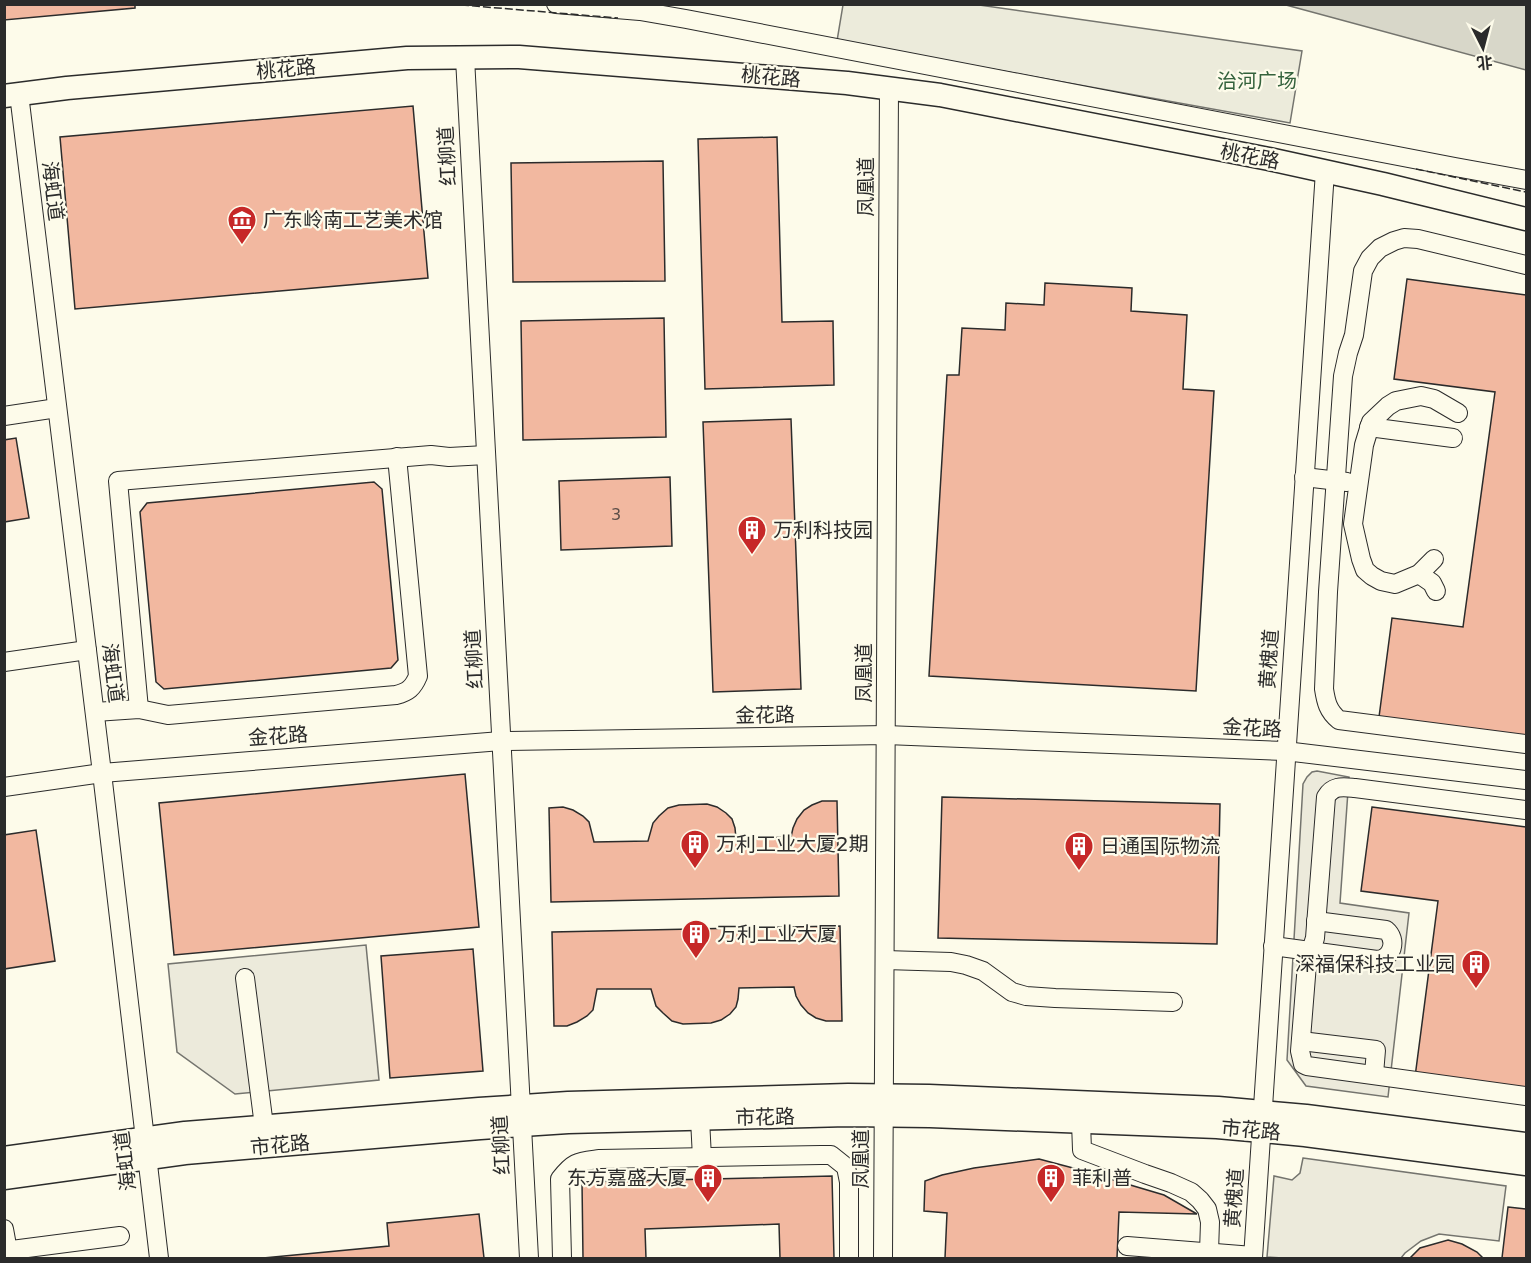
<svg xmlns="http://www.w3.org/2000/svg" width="1531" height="1263" font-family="'DejaVu Sans','Noto Sans SC',sans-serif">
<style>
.green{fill:#ecebdb;stroke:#74746e;stroke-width:1.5}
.parking{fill:#eceadb;stroke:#74746e;stroke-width:1.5}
.water{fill:#d8d7c9;stroke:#74746e;stroke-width:1.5}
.building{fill:#f2b8a0;stroke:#2b2b2b;stroke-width:1.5}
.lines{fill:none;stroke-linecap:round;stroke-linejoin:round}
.minor-casing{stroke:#2b2b2b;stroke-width:20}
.major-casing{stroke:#2b2b2b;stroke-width:25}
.minor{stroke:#fdfbea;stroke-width:18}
.major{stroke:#fdfbea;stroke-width:22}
.fence{stroke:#2b2b2b;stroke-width:1.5;stroke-dasharray:8 3;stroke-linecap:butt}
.labels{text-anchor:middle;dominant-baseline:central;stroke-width:4.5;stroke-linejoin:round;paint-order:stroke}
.number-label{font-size:16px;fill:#5d4e48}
.street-label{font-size:20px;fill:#2b2b2b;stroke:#fdfbea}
.park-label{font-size:20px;fill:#34623c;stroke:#fdfbea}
.poi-label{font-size:20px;fill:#2b2b2b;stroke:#fdfbea;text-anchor:start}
</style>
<rect width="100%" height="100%" fill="#fdfbea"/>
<polygon class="green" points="972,4 1302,51 1290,123 837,41 843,5"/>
<g class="parking">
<polygon points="1317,771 1349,777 1340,903 1409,913 1388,1097 1306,1086 1287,1060 1303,784 1307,777 1312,772"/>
<polygon points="366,945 379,1080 235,1094 177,1052 168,964"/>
<polygon points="1303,1158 1506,1186 1499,1241 1439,1234 1421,1241 1405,1253 1401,1258 1283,1258 1267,1257 1274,1176 1292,1180 1300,1173"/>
</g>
<polygon class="water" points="1286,5 1526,5 1526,70"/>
<g class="building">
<polygon points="4,4 135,4 135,8 4,20"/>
<polygon points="413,106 428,278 75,309 60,137"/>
<polygon points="777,137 782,322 833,321 834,385 705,389 698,139"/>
<polygon points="663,161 665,281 513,282 511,163"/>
<polygon points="1407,279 1526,295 1526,736 1379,717 1392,618 1463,627 1495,392 1394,379"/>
<polygon points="1045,283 1132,288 1131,311 1187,315 1183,389 1214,391 1196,691 929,676 947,375 959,375 962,328 1005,330 1006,303 1044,305"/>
<polygon points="664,318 666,437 523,440 521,321"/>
<polygon points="791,419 801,689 713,692 703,422"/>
<polygon points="16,438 29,518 4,522 4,440"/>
<polygon points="670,477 672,546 561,550 559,481"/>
<polygon points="374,482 382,489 398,660 391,668 164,689 156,682 140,512 147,503"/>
<polygon points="465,774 479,927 174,955 159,803"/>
<polygon points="942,797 1220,804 1217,944 938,938"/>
<polygon points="822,801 837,801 839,896 551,902 549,808 563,807 573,810 583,816 589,822 594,842 648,841 653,823 659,816 668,808 679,805 707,804 717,807 726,813 732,819 735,828 736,839 791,837 793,828 797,819 804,810 812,805"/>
<polygon points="1372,807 1526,827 1526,1091 1415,1077 1438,901 1361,891"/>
<polygon points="36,830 55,961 4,969 4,835"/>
<polygon points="840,926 842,1021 826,1021 816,1018 808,1013 801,1005 796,996 794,987 739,988 738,999 736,1007 730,1014 721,1020 711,1023 683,1024 672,1021 663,1013 656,1006 651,989 597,989 593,1010 587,1016 577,1022 567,1026 554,1026 552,932"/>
<polygon points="473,949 483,1071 390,1078 381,956"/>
<polygon points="1039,1159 1073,1168 1164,1195 1197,1214 1119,1212 1117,1258 945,1258 947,1213 924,1211 925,1181 942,1175 974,1168"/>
<polygon points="832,1176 834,1258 780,1258 779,1224 645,1229 646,1258 583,1258 582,1182"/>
<polygon points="1508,1207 1526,1209 1526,1258 1502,1258"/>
<polygon points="479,1214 484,1258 263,1258 389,1246 387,1223"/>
<polygon points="1448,1240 1462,1244 1477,1252 1483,1258 1410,1258 1420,1248"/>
</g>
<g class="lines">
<g class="minor-casing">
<g id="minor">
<polyline points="556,4 640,11 686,19 1455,167 1526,180"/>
<polyline points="465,58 529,1258"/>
<polyline points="19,94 102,773 159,1258"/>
<path d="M1526,265L1418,239L1404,238L1394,241L1380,248L1370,258L1363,271L1354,335L1348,353L1343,376L1328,592L1324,689C1326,702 1328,711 1339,720L1526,744"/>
<polyline points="4,416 57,408"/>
<polyline points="1369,427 1453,438"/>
<polyline points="1304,477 1347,482"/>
<polyline points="1434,559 1419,574 1395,584 1381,581 1372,576 1365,570 1361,559 1353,524 1364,445 1371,422 1388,406 1396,401 1421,396 1434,399 1458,413"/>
<polyline points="1419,574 1432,583 1436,591"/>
<polyline points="4,662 87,650"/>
<polyline points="139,709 118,481 431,455 449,457 486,455"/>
<path d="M95,712L139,709L168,715L396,695C408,692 413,688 418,676L397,457"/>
<polyline points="4,787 102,773 501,741 886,735 1285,751 1526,780"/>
<path d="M1526,810L1355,788C1343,787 1333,785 1326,797L1315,938L1307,964L1300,1051L1303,1064L1307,1066L1526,1096"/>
<path d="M1273,946L1377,960C1392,959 1398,940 1386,930L1316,921"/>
<polyline points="885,960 951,962 966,965 983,971 1012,992 1026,996 1055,998 1173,1002"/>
<polyline points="245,978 264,1126"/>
<polyline points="1301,1041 1376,1050 1374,1074"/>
<polyline points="700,1119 702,1158"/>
<polyline points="1081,1122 1082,1150 1145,1174 1171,1183 1191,1192 1200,1200 1207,1209 1210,1222 1209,1252"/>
<polyline points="4,1229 8,1251"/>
<polyline points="1127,1246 1253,1256"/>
<polyline points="4,1251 120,1236"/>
<path d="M562,1258L560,1179C574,1161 578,1162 600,1159L821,1155H831L846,1167L849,1182V1258"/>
<polyline points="883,1258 889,88"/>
<polyline points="1253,1258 1325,171"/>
</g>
</g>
<g class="major-casing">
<g id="major">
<polyline points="4,96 67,88 407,58 519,57 847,83 940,95 1269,159 1383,184 1526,219"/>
<polyline points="4,1158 185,1133 479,1109 568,1103 848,1095 929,1096 1218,1108 1306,1116 1526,1144"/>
<polyline points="4,1178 185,1153 480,1128 568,1122 847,1115 930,1116 1217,1127 1305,1135 1526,1164"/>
</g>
</g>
<use href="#minor" class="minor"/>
<use href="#major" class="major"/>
<g class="fence">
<polyline points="450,4 618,18"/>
<polyline points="1416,169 1526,192"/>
</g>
</g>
<defs>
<g id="museum-pin" transform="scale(1.5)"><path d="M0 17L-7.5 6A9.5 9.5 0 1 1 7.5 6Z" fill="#c62828" stroke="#fdfbea"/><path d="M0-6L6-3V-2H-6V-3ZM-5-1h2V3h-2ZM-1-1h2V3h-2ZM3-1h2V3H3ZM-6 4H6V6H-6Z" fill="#fff"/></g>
<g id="building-pin" transform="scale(1.5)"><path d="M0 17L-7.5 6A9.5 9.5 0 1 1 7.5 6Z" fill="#c62828" stroke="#fdfbea"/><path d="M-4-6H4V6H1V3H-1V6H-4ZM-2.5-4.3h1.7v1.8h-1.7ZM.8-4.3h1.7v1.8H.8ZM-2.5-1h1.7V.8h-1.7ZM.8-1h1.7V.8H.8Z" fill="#fff"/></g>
</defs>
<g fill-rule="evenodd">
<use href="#museum-pin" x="242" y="220"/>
<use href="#building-pin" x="752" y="530"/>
<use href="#building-pin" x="695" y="844"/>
<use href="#building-pin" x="1079" y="846"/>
<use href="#building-pin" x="696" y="934"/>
<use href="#building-pin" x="1476" y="964"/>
<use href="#building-pin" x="708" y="1178"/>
<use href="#building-pin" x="1051" y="1178"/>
</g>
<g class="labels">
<g class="number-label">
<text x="616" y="514">3</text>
</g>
<g class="street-label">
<text transform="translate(286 69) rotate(-5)">桃花路</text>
<text transform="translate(771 77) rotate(5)">桃花路</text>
<text transform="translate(447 156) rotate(-93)">红柳道</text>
<text transform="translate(1250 156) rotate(11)">桃花路</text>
<text transform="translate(866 187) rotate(-90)">凤凰道</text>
<text transform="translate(53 191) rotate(83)">海虹道</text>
<text transform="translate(474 659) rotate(-93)">红柳道</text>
<text transform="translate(1269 659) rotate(-86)">黄槐道</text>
<text transform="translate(113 673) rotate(83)">海虹道</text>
<text transform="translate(864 673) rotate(-90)">凤凰道</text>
<text transform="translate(765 715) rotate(-1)">金花路</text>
<text transform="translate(1252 728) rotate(3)">金花路</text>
<text transform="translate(278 736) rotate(-4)">金花路</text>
<text transform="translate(765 1117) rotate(-1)">市花路</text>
<text transform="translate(1251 1130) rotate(5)">市花路</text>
<text transform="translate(280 1145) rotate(-5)">市花路</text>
<text transform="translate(501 1145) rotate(-93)">红柳道</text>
<text transform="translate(861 1159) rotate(-90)">凤凰道</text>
<text transform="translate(125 1161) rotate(-97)">海虹道</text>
<text transform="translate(1234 1198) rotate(-86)">黄槐道</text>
</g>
<g class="park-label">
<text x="1257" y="81">治河广场</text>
</g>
<g class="poi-label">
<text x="263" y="220">广东岭南工艺美术馆</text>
<text x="773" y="530">万利科技园</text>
<text x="716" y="844">万利工业大厦2期</text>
<text x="1100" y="846">日通国际物流</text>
<text x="717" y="934">万利工业大厦</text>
<text x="1455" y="964" text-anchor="end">深福保科技工业园</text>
<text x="687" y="1178" text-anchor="end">东方嘉盛大厦</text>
<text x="1072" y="1178">菲利普</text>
</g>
</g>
<rect width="1531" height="1263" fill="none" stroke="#2b2b2b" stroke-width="12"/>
<g transform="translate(1483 48) rotate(174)" stroke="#fdfbea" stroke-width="4.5" paint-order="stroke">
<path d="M0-4.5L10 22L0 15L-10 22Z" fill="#2b2b2b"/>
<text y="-9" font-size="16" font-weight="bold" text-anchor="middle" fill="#2b2b2b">北</text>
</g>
</svg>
